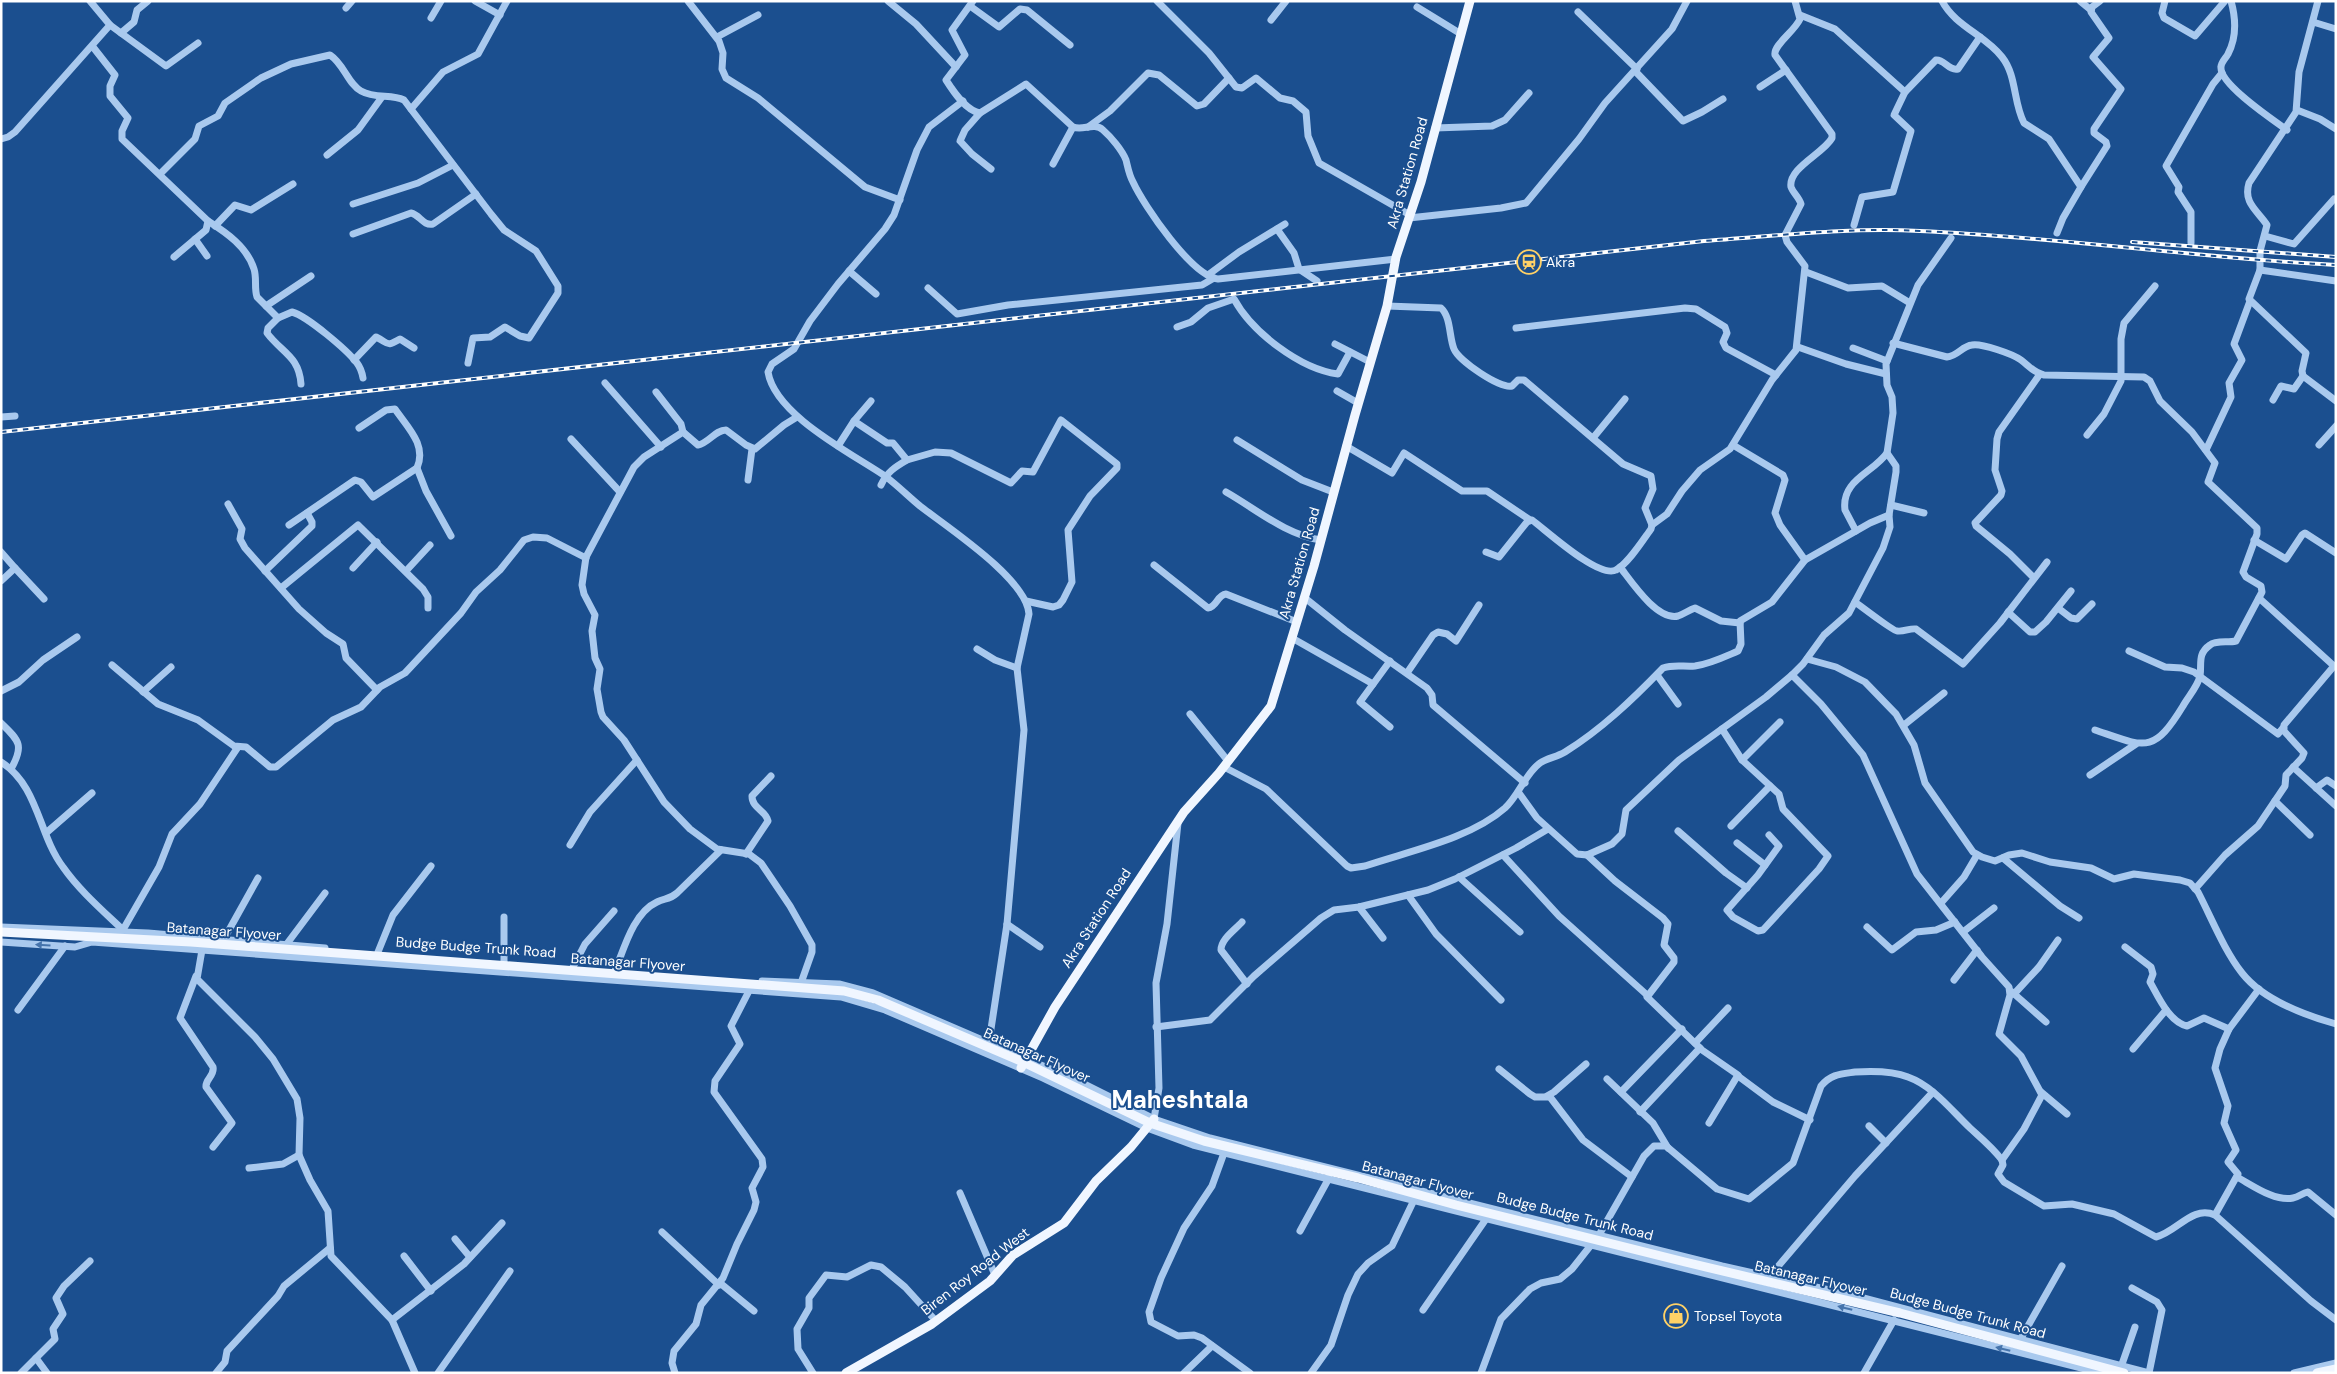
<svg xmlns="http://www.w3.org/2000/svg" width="2337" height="1374" font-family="'DM Sans',sans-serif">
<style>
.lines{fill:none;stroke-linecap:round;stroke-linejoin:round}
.minor{stroke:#a9c9ee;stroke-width:7}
.major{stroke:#f0f6ff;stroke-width:9}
.rail-casing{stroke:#fff;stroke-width:4}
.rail{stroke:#1b4f8f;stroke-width:2;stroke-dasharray:5.5;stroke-linecap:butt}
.major-bridge{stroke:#f0f6ff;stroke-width:9}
.oneway{fill:#4674ac}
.labels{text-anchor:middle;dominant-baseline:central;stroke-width:4;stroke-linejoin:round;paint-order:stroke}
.street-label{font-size:14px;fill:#fff;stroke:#1b4f8f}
.poi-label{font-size:14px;fill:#fff;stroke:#1b4f8f;text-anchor:start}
.town-label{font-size:24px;font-weight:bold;fill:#fff;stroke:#1b4f8f}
</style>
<rect width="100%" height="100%" fill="#1b4f8f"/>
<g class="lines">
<g class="minor">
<polyline points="475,1 500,15"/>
<polyline points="688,1 719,41 723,53 722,69 726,78 758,98 865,187 900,200"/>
<polyline points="888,1 916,24 956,67"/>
<path d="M973,1L952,30L965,55L946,80C953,91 966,111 980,113L1026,84L1073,127C1083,131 1094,122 1103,130C1111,137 1122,150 1126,160C1128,168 1129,175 1133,182C1144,206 1192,276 1218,279L1396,259"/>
<polyline points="1157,1 1209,53 1236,87 1242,88 1256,78 1280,98 1293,101 1306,112 1308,136 1319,163 1410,215"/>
<path d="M1942,1C1955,26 1985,35 2002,57C2017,76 2013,102 2024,123L2049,139L2081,187L2107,146L2106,142L2094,133V129L2121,89L2093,57L2109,38L2091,12L2092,7L2100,1"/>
<polyline points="2080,1 2091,10"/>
<polyline points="2165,1 2162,13 2164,18 2195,36 2225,1"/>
<path d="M2231,1C2236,19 2237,37 2228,54C2226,58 2221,62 2221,67C2219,84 2273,120 2287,130"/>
<path d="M2318,1L2299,72L2296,112L2249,183C2243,203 2257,210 2267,225L2260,251V270L2249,299L2306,353L2302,371L2303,376L2336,401"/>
<polyline points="970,6 999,27 1020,9 1027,10 1070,45"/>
<polyline points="1417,7 1461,34"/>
<polyline points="346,8 352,1"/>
<polyline points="1578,12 1637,69"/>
<polyline points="1800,15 1835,29 1905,92"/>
<polyline points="431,18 441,1"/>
<polyline points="1271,20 1286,1"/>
<polyline points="2313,22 2336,29"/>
<polyline points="110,25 166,66 198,43"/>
<polyline points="121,33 134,22 137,10 148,1"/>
<polyline points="717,37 758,15"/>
<polyline points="93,47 115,75 110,86 110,96 128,118 122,131 122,139 208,221 206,230 174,257"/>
<polyline points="1635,71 1683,121 1702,112 1723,99"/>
<polyline points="1760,87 1786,70"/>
<path d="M963,101L929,127L917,150L894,215L885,229L838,284L810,321L794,349L772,364L768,372C775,415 851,453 885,476C897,485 908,496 920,506C947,527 1027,579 1029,614L1017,668L1024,730L1007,924L989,1042"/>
<polyline points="411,109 443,72 478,54 507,1"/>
<polyline points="2297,110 2320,119 2336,129"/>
<polyline points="980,113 965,130 960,141 972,154 991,169"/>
<polyline points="1088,127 1110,111 1148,73 1159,75 1197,106 1204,104 1229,78"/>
<polyline points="1435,128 1492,126 1505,120 1529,93"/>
<polyline points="1,139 8,137 15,132 110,25 90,1"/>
<polyline points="327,155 358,130 382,97"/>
<polyline points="1053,164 1073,127"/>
<path d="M160,174L195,139L199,126L218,116L225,103L261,78L291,64L330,55C344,64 348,84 361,91C375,99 391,94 404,100L491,214L504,230L536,251L558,286V293L529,338L520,336L505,327L490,337L473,338L468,363"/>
<polyline points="353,204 418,183 453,165"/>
<polyline points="1409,218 1501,208 1526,203 1579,139 1605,103 1672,29 1687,1"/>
<path d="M208,221C227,233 247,247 254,269C257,278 254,288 257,297L278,318L292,312C307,316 347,350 357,363C360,367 362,372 363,378"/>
<path d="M1854,225L1862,197L1893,192L1911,131L1894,115L1905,92L1936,60C1944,59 1949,71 1958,69L1980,37"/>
<polyline points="215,226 235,205 251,210 293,184"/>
<polyline points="1277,229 1294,253 1299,269 1317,281"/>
<polyline points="2057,233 2063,218 2081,187"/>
<path d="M353,234L411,213C420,215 423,226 433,224L476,194"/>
<polyline points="2265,236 2294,244 2334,199"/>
<polyline points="195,239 207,256"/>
<polyline points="2191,243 2191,212 2178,192 2179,187 2166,166 2213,84 2222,73"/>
<polyline points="2260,270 2336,281"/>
<polyline points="849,271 876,294"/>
<polyline points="1806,272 1848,288 1882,286 1910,303"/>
<polyline points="1208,275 1239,252 1285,224"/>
<polyline points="928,288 957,314 1008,305 1202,285 1214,278"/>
<polyline points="266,306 311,276"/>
<path d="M1387,306L1441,308C1451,317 1449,337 1454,349C1459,361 1500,389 1512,386L1518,380H1524L1623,464L1651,476L1653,489L1645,508L1652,525L1651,529C1643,540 1628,564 1616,570C1599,579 1547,531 1532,520L1527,522L1499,557L1486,552"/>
<path d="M278,318L268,328L267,333C282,353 299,356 301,384"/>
<path d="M1177,327L1191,322L1208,308L1234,299C1252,332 1300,369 1338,374L1350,352"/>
<polyline points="1516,328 1685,308 1696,309 1725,327 1727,333 1723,342 1726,348 1776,375"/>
<path d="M1893,343L1947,357C1958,356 1962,346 1972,345C1981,343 2013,354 2021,360C2029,366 2034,373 2044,375L2144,377L2150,381L2160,401L2192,432L2215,463L2208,482L2257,528V534L2243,572L2246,577L2261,586L2262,592L2236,641C2228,643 2216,640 2210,645C2197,654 2202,664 2200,676C2198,686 2188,697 2183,706C2153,755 2145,747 2095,730"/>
<polyline points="1335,344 1370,362"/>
<polyline points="1798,347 1846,364 1886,374"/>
<polyline points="1853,348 1887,361"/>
<path d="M354,360L376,337C390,344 386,347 400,339L414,348"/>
<polyline points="605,383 661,447"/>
<polyline points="1337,391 1358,403"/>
<polyline points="656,392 681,424 683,432"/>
<polyline points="2273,400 2281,386 2294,389 2303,376"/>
<polyline points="1,417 15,416"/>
<path d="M797,417L784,425L755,449L746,445L726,430C715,430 709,443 698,445L683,432L644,457L634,467L586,557L582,585L584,594L595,615L592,631L595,658L600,669L597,689L601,712L603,717L624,740L664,802L690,829L717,849L749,854L761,863L790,906L812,945V952L801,983"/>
<polyline points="854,421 887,443 893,443 907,460 935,452 951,453 1011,483 1022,471 1033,472 1061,420 1117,464 1117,468 1090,496 1068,530 1072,582 1063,600 1059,605 1053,607 1026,601"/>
<polyline points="2087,435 2104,414 2121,381 2121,339 2124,323 2155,286"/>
<polyline points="1593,438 1625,399"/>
<polyline points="571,439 620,492"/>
<polyline points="1237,440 1302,480 1333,492"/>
<polyline points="1733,445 1783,475 1785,480 1775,513 1780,525 1805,560"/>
<polyline points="2319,445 2336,426"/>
<polyline points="838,446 854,421 871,401"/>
<polyline points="1346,446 1392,473 1404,453 1462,491 1487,491 1530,520"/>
<polyline points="2206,450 2231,397 2229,383 2242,360 2234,344 2250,301"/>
<polyline points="417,468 426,491 451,536"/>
<polyline points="748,480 752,449"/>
<path d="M881,485C887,472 895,467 907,460"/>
<path d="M1226,492C1256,509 1286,535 1321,540"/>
<polyline points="228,504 242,529 240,539 245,548 299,609 326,633 343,644 346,658 377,690"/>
<polyline points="1891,505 1924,513"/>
<path d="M289,525L355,480L361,482L373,497L417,468C427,445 408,428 395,409L386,410L359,428"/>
<path d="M1652,525L1667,514L1682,491L1700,470L1730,449L1772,380L1796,350L1805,266L1787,242L1785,235L1801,204C1799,197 1793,193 1791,187C1788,168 1824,153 1832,138V134L1775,55C1773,45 1795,31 1800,19L1795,1"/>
<path d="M1856,531L1845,510C1841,480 1873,473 1887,453"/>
<polyline points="2254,540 2286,559 2302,535 2305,533 2336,553"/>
<polyline points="1,552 15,568"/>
<path d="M1154,565L1208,608C1217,607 1217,595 1226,594L1297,622"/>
<path d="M1620,567C1631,581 1657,621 1678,616C1684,614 1689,610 1695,608L1721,621L1740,623"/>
<polyline points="353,568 377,542"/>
<polyline points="265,571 312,526 312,522 307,513"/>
<polyline points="406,571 430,545"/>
<polyline points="2034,578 2010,554 1976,526 1975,523 2001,495 2002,491 1995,470 1997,439 1999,432 2040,374"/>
<polyline points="1,581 15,568 44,599"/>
<polyline points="281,588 358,525 423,589 428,597 428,608"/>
<polyline points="1305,598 1345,630 1427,688 1432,695 1433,705 1525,783"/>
<path d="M1855,602C1862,607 1893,631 1897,631C1904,632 1910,628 1916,629L1963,664L2000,623L2047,562"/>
<polyline points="2058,608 2071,618 2077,619 2092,604"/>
<polyline points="2008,612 2030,632 2035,632 2046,622 2071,591"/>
<polyline points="1292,638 1373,684"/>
<polyline points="977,649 995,660 1017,668"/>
<polyline points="2129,651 2165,667 2182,668 2194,672 2278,734 2283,728"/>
<path d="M1807,659L1836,667L1865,682L1896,714L1914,745L1925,783L1973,852L1982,857L1995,861L2009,855L2022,853L2050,862L2091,868L2114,879L2134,874L2180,880L2190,883L2198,892C2212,919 2224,950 2242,973C2263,1000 2304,1015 2336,1024"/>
<polyline points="1390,661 1360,702 1390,727"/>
<polyline points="112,665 158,704 198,720 234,746 246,747 270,767 276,767 333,720 361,707 380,687 405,673 461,613 476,592 500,570 524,540 533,537 547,538 586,558"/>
<polyline points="1407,673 1433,635 1438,632 1447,634 1456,641 1479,605"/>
<polyline points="1657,675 1678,704"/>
<polyline points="1792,675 1821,704 1863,755 1917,874 1982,957 2009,987 2010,995 1999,1034 2021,1056 2042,1095 2024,1129 2002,1160"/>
<polyline points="1,691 19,682 43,660 77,637"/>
<polyline points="143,692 171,667"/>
<polyline points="1190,714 1228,761"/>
<path d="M1,723C20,741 24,746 11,769"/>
<polyline points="1904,725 1944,693"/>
<polyline points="1722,729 1742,760 1779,794 1783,809 1828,856 1819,869 1763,930 1758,931 1733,917 1727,910 1758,875 1779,846 1769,835"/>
<polyline points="1742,760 1780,722"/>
<path d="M1,762C39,786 38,834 63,867C79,890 102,910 122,929"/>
<path d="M1224,767L1266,789L1347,866L1351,868L1365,866C1409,851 1470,839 1505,808C1519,795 1525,774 1540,763C1547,758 1557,757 1565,752C1602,729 1633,699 1663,668C1674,664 1684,667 1695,666C1710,664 1724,657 1738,651L1741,644L1740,621L1772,602L1805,560L1870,523L1889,515L1896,472V466L1887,453L1893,413L1892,397L1887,385L1886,364L1918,285L1951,238"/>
<polyline points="2293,767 2336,806"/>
<polyline points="2090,775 2136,744"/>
<polyline points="2316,788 2327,780 2336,786"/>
<polyline points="1519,793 1537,818 1577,854 1587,855 1612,844 1622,834 1626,810 1679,760 1766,697 1792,675 1803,664 1824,635 1849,613 1883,548 1890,527 1889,515"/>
<polyline points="2275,801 2310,835"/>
<polyline points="1731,826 1770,786"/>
<polyline points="1678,831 1726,873 1747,888"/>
<polyline points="46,833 92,793"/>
<polyline points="1737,843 1765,865"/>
<polyline points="570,845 590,812 637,760"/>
<path d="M746,854L768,821C766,810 752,809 752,796L771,776"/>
<polyline points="1503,855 1559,916 1647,995"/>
<polyline points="1587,855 1615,881 1663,918 1668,924 1664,945 1674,958 1674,962 1647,997 1702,1050 1738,1075 1709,1123"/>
<polyline points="2003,858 2060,906 2079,918"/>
<polyline points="1459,877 1520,932"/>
<polyline points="2195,889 2225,855 2258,826 2285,786 2286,775 2302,758 2304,753 2284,731 2284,725 2334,666 2259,598"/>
<polyline points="1408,895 1436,934 1501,1000"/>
<polyline points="1941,903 1964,877 1977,855"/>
<polyline points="1359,907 1383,938"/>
<path d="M1242,922C1235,930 1221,939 1221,950L1247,984"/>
<polyline points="1007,924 1040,947"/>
<polyline points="1,927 148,933 325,948"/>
<polyline points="1867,927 1892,950 1916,932 1936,930 1955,922"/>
<polyline points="1963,932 1994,908"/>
<polyline points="120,935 159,867 172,834 200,804 238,747"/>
<polyline points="224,939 258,878"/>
<polyline points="1,942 75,947 92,942 841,997 885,1010 1043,1078 1147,1128 1193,1145 2101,1373"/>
<polyline points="286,945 325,893"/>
<path d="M2125,947L2151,967L2153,974L2150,982C2158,996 2169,1022 2187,1026L2204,1018L2229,1029"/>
<polyline points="202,950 197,979 255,1037 273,1059 297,1099 300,1118 299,1155 310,1180 328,1211 331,1256 392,1320 415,1373"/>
<polyline points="378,952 393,915 431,866"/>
<polyline points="504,962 504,917"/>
<polyline points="573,967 585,944 614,911"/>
<path d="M615,971C624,949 633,913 657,902C665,898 669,900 677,893L721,850"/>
<path d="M196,976L180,1018L213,1067C215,1076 205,1079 206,1087L232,1123L213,1147"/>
<polyline points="1954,980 1977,950"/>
<polyline points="762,981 839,984 873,993 1078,1081 1154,1119 1210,1138 1722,1266 1852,1295 2149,1373"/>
<polyline points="2012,992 2046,1022"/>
<polyline points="2014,994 2039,967 2058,940"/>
<polyline points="18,1010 65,946"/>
<polyline points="1156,1027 1210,1020 1254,976 1321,918 1334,910 1359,907 1428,890 1455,879 1516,848 1548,829"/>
<polyline points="1695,1043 1728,1008"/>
<polyline points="2133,1049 2166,1010"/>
<polyline points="1499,1069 1530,1094 1535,1097 1550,1097 1583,1140 1632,1177"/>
<polyline points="1738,1076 1773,1102 1810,1120"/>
<polyline points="1607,1079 1653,1123 1668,1148"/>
<polyline points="1621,1092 1682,1029"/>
<polyline points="2041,1092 2067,1114"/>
<polyline points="1547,1096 1554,1092 1586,1064"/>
<polyline points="1640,1112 1700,1048"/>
<polyline points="1154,1119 1159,1088 1156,983 1167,924 1178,823"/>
<polyline points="1869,1126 1886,1143"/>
<polyline points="1224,1153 1212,1186 1184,1228 1161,1278 1149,1312 1151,1322 1178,1336 1194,1335 1202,1338 1250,1373"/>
<polyline points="249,1168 283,1164 299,1155"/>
<path d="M2237,1177C2252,1185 2275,1202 2293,1198C2299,1197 2302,1193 2308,1192L2336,1215"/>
<polyline points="960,1193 995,1275"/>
<polyline points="2215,1215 2238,1174 2228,1162 2236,1150 2224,1123 2228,1106 2215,1068 2220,1049 2229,1029 2259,989"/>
<polyline points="1300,1231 1329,1178"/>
<polyline points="662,1232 719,1285"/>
<polyline points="455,1239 470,1257"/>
<polyline points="404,1256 431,1291"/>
<polyline points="1769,1277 1855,1176 1933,1092"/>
<polyline points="720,1283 754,1311"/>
<polyline points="2132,1288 2157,1302 2162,1310 2149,1373"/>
<polyline points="1423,1310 1486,1219"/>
<polyline points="392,1320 464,1264 502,1223"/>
<polyline points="2020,1340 2062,1266"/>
<polyline points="36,1358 47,1373"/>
<polyline points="2121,1367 2135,1327"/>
<polyline points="21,1373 55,1339 53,1329 63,1314 56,1298 64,1286 90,1261"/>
<polyline points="216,1373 225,1362 227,1351 278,1296 284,1286 330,1248"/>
<polyline points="438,1373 510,1271"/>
<polyline points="675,1373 672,1363 674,1351 696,1324 701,1305 723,1278 737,1244 754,1210 756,1202 752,1188 763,1167 762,1159 714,1092 715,1081 740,1044 731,1026 749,991"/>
<polyline points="813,1373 798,1349 797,1329 809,1308 809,1298 826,1275 847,1277 871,1265 881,1267 905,1287 936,1321"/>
<polyline points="1184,1373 1212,1346"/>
<polyline points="1311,1373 1331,1345 1348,1295 1358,1274 1368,1263 1392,1246 1414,1200"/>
<path d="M1481,1373L1501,1319L1530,1289L1541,1283L1560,1279L1572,1269L1599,1235L1644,1156L1654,1146H1666L1717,1189L1749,1199L1793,1163L1821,1086C1831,1074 1841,1074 1855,1072C1871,1071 1893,1071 1908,1077C1933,1086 1951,1110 1970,1128C1981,1138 1993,1148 2002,1160L2003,1165L1998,1174L2004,1182L2044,1206L2072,1204L2114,1214L2156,1237C2177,1232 2192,1205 2215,1215L2311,1301L2336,1320"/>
<polyline points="1864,1373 1894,1320"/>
<polyline points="2294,1373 2336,1363"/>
</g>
<g class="major">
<polyline points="1021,1068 1055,1007 1184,812 1219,773 1271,706 1314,566 1355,415 1387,306 1396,257 1421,182 1470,1"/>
<polyline points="846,1373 932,1324 990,1281 1013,1255 1064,1223 1096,1181 1131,1147 1154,1119"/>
<polyline points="2317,1373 2336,1369"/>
</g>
<g class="rail-casing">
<g id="rail">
<polyline points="2132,242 2336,257"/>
<path d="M1,432L1704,241C1776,236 1848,227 1920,231C2059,237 2197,258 2336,265"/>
</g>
</g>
<use href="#rail" class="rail"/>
<polyline class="major-bridge" points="1,932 191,942 844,991 878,1000 1023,1062 1150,1123 1204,1141 1358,1178 1456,1205 1685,1262 1900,1313 2124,1373"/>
</g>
<defs><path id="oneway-solid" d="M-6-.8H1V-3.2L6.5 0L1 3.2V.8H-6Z" transform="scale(1.25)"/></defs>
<g class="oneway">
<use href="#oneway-solid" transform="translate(43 945) rotate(-176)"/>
<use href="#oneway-solid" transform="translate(1845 1308) rotate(-166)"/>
<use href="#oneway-solid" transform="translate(2003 1349) rotate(-166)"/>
</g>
<defs>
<g id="station-ring" transform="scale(1.25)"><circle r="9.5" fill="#1b4f8f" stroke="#ffd166" stroke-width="1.5"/><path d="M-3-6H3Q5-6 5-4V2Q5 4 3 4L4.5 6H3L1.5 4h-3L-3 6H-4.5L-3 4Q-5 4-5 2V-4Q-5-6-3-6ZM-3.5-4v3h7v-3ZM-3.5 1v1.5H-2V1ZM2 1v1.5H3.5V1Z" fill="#ffd166"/></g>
<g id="shop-ring" transform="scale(1.25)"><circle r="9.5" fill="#1b4f8f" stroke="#ffd166" stroke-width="1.5"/><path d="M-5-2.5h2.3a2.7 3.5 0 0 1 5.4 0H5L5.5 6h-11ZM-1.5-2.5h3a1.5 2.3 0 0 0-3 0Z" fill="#ffd166"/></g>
</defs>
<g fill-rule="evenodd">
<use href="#station-ring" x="1529" y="262"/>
<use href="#shop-ring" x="1676" y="1316"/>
</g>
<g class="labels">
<g class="street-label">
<text transform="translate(1407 173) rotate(-74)">Akra Station Road</text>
<text transform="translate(1299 563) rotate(-74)">Akra Station Road</text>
<text transform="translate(1096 918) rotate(-57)">Akra Station Road</text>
<text transform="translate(224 931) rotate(4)">Batanagar Flyover</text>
<text transform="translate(476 947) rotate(4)">Budge Budge Trunk Road</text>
<text transform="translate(628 962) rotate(4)">Batanagar Flyover</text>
<text transform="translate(1037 1055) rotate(24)">Batanagar Flyover</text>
<text transform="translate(1418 1180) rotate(15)">Batanagar Flyover</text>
<text transform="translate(1575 1216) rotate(14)">Budge Budge Trunk Road</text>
<text transform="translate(975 1271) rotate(-38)">Biren Roy Road West</text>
<text transform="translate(1811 1278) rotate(13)">Batanagar Flyover</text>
<text transform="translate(1968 1313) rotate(15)">Budge Budge Trunk Road</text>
</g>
<g class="poi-label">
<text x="1546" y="262">Akra</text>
<text x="1694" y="1316">Topsel Toyota</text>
</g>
<g class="town-label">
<text x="1180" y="1099">Maheshtala</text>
</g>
</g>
<rect width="2337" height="1374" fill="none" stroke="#ffffff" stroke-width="5"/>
</svg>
